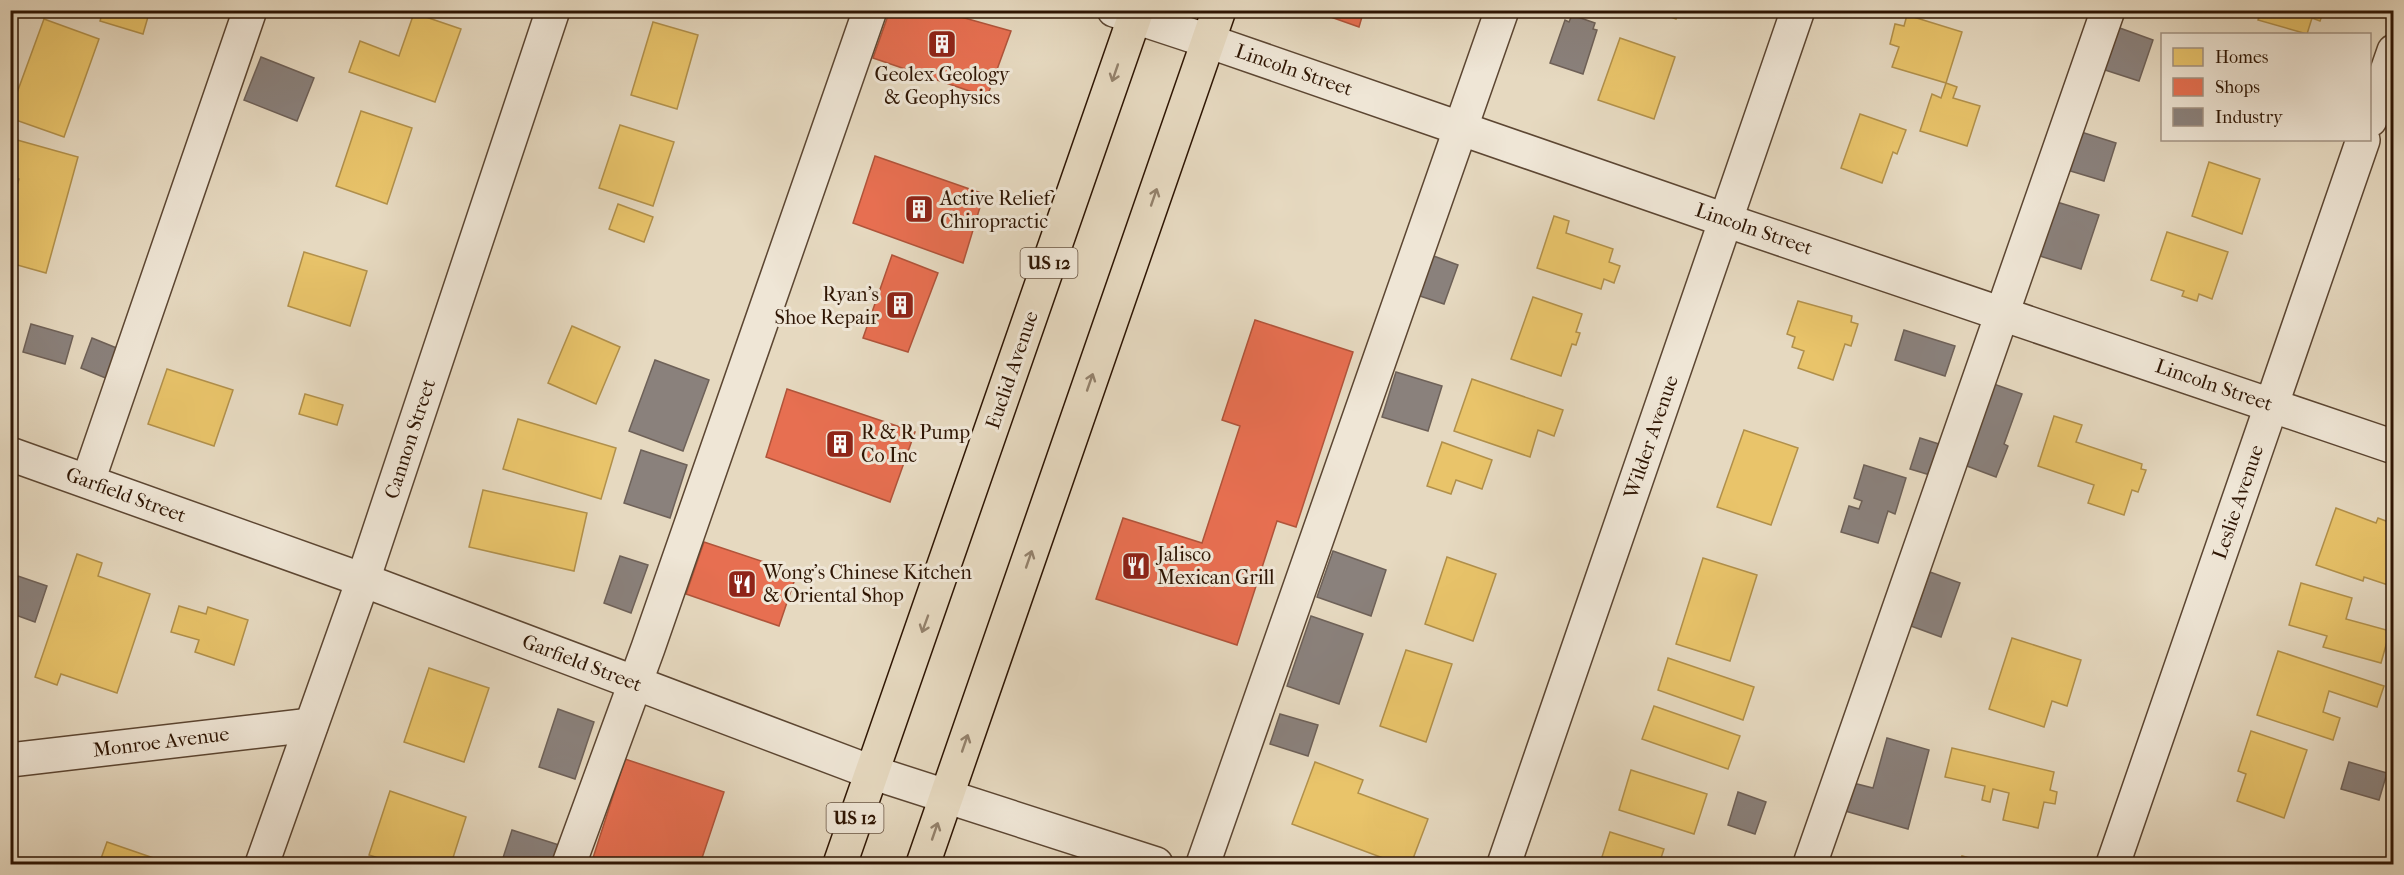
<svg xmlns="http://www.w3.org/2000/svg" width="2404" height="875" font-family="'IM FELL French Canon',serif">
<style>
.homes{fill:#e9c46a;stroke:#b1904b;stroke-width:1.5}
.shops{fill:#e76f51;stroke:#b0543a;stroke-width:1.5}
.industry{fill:#8a817c;stroke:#6e6158;stroke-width:1.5}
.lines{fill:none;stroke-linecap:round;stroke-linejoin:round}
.minor-casing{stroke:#5c4632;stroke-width:36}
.highway-casing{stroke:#2e1503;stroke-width:36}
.minor{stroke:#efe6d6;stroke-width:33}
.highway{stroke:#e6d9c0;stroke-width:33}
.oneway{stroke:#93816b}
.labels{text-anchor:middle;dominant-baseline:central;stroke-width:6;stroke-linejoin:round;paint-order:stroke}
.shield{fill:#efe6d6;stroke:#685442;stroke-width:1.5}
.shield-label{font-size:18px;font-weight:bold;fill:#2e1503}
.street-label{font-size:20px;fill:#2e1503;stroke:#efe6d6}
.poi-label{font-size:20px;fill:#2e1503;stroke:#efe6d6;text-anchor:start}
</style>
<rect width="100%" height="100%" fill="#e6d9c0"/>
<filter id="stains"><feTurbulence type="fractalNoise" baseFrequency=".00333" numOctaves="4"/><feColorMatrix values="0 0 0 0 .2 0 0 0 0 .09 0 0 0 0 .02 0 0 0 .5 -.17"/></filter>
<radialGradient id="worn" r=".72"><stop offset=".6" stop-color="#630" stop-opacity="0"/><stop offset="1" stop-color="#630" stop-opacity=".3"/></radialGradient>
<g class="homes">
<polygon points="103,10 150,10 143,34 100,21"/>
<polygon points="1653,10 1679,10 1676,19"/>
<polygon points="2261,10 2324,10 2320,21 2312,18 2307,34 2258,20"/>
<polygon points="414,13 461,29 435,102 349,72 360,41 399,56"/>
<polygon points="1907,15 1962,32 1946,83 1892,67 1899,47 1890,44 1895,24 1904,26"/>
<polygon points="44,19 99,39 64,137 10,118 10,112"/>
<polygon points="653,22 698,35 677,109 631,95"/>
<polygon points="1620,38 1675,57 1654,119 1598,100"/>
<polygon points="1946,83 1957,87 1953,98 1980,106 1967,146 1920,131 1932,94 1941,98"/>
<polygon points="361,111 412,128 387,204 336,186"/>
<polygon points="1860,114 1906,130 1897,154 1893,152 1882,183 1841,168"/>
<polygon points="620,125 674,142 653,206 599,188"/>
<polygon points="10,138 78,157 46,273 10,263 10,209 19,179 10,177"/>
<polygon points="2209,162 2260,179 2242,234 2192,216"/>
<polygon points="618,204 653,217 644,242 609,229"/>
<polygon points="1554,216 1569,221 1566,233 1613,249 1609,262 1620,266 1614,283 1604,279 1601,289 1537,268"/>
<polygon points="2167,232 2228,252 2212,299 2199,294 2197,301 2182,296 2184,291 2151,280"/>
<polygon points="304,252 367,271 350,326 288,306"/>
<polygon points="1533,297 1582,314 1576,332 1580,333 1576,345 1572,344 1561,376 1511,359"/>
<polygon points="1798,301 1852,316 1851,322 1858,324 1851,346 1845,344 1833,380 1798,368 1804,351 1792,347 1795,337 1787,334"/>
<polygon points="572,326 620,347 596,404 548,383"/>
<polygon points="167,369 233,390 214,446 148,424"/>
<polygon points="1472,379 1563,410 1554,436 1538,430 1530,457 1454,431"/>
<polygon points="305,394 343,405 337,425 299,414"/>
<polygon points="2054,416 2082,425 2076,442 2142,464 2141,469 2146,470 2138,492 2132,490 2124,515 2088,503 2094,485 2038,466"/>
<polygon points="518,419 616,448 601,499 503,469"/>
<polygon points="1744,430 1798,448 1771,525 1717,507"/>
<polygon points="1442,442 1492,460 1482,489 1456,480 1451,494 1427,486"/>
<polygon points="483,490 587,513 574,571 469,547"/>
<polygon points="2336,508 2376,523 2378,518 2394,524 2394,587 2364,577 2363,581 2316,565"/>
<polygon points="77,554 102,563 98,576 150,594 117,693 61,674 57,685 35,677"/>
<polygon points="1447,557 1496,574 1473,641 1425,624"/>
<polygon points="1703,558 1757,575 1730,661 1676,644"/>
<polygon points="2301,583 2352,598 2346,619 2390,631 2381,663 2323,647 2327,636 2289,625"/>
<polygon points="179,606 206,614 208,607 248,620 234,665 195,652 199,640 171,632"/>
<polygon points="2012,638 2081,660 2067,706 2052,701 2044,727 1989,709"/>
<polygon points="1406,650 1452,664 1426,742 1380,726"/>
<polygon points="2278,651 2384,686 2377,707 2329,691 2323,712 2340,718 2333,740 2257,715"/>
<polygon points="1668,658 1754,687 1743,720 1658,690"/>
<polygon points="429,668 489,688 464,762 404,742"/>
<polygon points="1654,706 1740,736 1728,769 1642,739"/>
<polygon points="2251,731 2307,750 2284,818 2237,801 2246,774 2238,771"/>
<polygon points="1952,748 2054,772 2050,790 2057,792 2055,804 2044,802 2038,828 2003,820 2009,793 1993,789 1990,802 1982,800 1985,786 1945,777"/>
<polygon points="1315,762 1363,780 1358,793 1428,819 1411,864 1399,864 1292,824"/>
<polygon points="1631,770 1707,794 1694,834 1619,810"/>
<polygon points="390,791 466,817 451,864 397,864 369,855"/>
<polygon points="1610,832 1664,849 1659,864 1611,864 1601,860"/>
<polygon points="107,842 171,864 99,864"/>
<polygon points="1962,856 1993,864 1959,864"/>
</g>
<g class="shops">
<polygon points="890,10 936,10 1011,31 987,97 873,58"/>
<polygon points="1311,10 1364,10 1359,27"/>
<polygon points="875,156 984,194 963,263 853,223"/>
<polygon points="892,255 938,273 908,352 863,338"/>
<polygon points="1255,320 1353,352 1296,527 1277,521 1237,645 1096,599 1123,518 1202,543 1240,426 1222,420"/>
<polygon points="787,389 915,432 890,502 766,457"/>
<polygon points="704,542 797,573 779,626 686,594"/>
<polygon points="625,759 724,792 700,864 591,864"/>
</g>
<g class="industry">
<polygon points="1574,10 1592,10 1590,16"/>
<polygon points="1572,15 1595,23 1593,29 1597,30 1583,74 1550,63 1565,20 1569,22"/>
<polygon points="2117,27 2153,40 2139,81 2102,69"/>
<polygon points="261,57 314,78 297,121 244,100"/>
<polygon points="2078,131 2116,143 2104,181 2067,170"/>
<polygon points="2057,202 2099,215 2081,269 2040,256"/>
<polygon points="1431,255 1458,265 1444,304 1417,295"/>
<polygon points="31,324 73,336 65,364 23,352"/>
<polygon points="1904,330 1955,346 1945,376 1895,360"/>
<polygon points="92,338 124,351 113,381 81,368"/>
<polygon points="655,360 709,380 683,451 629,431"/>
<polygon points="1396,372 1442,386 1428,431 1382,417"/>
<polygon points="1988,382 2022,394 2004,444 2008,446 1996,477 1959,463"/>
<polygon points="1920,438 1939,444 1930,475 1910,469"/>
<polygon points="641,450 687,465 670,518 624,503"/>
<polygon points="1864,465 1906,478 1895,514 1888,511 1878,543 1841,532 1849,506 1859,509 1862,501 1854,498"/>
<polygon points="1333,551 1386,570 1371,616 1317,597"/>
<polygon points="620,556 648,565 631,613 604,603"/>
<polygon points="1930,572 1960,583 1941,637 1911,626"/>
<polygon points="12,574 47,586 35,622 10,613"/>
<polygon points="1311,616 1363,634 1339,704 1287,686"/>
<polygon points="558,709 594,722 575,779 539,767"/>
<polygon points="1280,714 1318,725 1308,756 1270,744"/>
<polygon points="1887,738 1929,750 1908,829 1845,811 1853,783 1873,788"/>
<polygon points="2349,762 2387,773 2379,800 2341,789"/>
<polygon points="1738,792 1766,802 1755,834 1728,825"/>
<polygon points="512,830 559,845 553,864 501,864"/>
</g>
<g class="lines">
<g class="minor-casing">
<g id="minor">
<polyline points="1114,10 1208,41 1725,220 2394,447"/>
<polyline points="2370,120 2394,51"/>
<polyline points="10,454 363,580 871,772 1156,864"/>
<polyline points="88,481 250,10"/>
<polyline points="10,760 311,725"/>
<polyline points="262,864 363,580 553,10"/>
<polyline points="569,864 648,648 870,10"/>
<polyline points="1203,864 1502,10"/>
<polyline points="1504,864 1798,10"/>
<polyline points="1810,864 2108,10"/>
<polyline points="2113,864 2363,140"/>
</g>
</g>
<g class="highway-casing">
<g id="highway">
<polyline points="840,864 1137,10"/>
<polyline points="923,864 1219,10"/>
</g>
</g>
<use href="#minor" class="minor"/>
<use href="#highway" class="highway"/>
</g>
<defs><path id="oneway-shaft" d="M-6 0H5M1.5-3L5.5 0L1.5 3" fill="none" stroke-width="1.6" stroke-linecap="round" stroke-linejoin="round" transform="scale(1.5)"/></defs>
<g class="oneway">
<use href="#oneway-shaft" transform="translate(1115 73) rotate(109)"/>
<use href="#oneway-shaft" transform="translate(1154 197) rotate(-71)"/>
<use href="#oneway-shaft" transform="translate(1090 382) rotate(-71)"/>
<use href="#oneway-shaft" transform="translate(1029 559) rotate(-71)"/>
<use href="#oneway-shaft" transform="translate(925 624) rotate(110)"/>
<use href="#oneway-shaft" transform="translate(965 743) rotate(-71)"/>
<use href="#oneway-shaft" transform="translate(935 831) rotate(-71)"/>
</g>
<defs>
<g id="building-square" transform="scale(1.5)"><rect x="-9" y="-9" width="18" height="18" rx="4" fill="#8f2418" stroke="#efe6d6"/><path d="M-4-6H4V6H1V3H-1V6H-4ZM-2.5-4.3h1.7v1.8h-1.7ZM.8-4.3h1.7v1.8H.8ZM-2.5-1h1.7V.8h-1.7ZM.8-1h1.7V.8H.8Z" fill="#fff"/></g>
<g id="restaurant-square" transform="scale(1.5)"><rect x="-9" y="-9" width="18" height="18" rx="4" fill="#8f2418" stroke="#efe6d6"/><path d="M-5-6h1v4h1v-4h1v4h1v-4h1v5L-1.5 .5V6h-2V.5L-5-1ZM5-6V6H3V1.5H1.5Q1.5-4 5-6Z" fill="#fff"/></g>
</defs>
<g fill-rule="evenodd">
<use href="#building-square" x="942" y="44"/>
<use href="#building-square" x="919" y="209"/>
<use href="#building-square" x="900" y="305"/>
<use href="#building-square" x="840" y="444"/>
<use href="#restaurant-square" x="1136" y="566"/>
<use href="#restaurant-square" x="742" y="584"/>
</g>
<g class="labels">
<g class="shield">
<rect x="1020.5" y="248" width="57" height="30" rx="4.5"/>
<rect x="826.5" y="803" width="57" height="30" rx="4.5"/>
</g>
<g class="shield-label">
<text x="1049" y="263">US 12</text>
<text x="855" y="818">US 12</text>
</g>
<g class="street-label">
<text transform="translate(1294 70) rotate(19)">Lincoln Street</text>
<text transform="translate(1754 229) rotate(19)">Lincoln Street</text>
<text transform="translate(1012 370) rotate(-71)">Euclid Avenue</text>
<text transform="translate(2214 385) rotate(19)">Lincoln Street</text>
<text transform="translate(1651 437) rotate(-71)">Wilder Avenue</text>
<text transform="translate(410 439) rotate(-72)">Cannon Street</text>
<text transform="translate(126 495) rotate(20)">Garfield Street</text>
<text transform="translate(2238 502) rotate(-71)">Leslie Avenue</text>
<text transform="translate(582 663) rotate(21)">Garfield Street</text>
<text transform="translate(161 742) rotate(-7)">Monroe Avenue</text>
</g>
<g class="poi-label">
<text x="942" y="74" text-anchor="middle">Geolex Geology<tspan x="942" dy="23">&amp; Geophysics</tspan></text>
<text x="940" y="198">Active Relief<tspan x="940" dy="23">Chiropractic</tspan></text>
<text x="879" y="294" text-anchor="end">Ryan's<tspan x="879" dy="23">Shoe Repair</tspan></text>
<text x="861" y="432">R &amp; R Pump<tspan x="861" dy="23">Co Inc</tspan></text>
<text x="1157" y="554">Jalisco<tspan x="1157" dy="23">Mexican Grill</tspan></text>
<text x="763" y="572">Wong's Chinese Kitchen<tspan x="763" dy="23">&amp; Oriental Shop</tspan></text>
</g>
</g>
<rect width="2404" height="875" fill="none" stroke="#e6d9c0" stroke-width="36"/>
<rect x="12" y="12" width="2380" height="851" fill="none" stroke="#2e1503" stroke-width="3"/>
<rect x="18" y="18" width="2368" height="839" fill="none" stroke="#2e1503" stroke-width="1.5"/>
<rect x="2161" y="33" width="210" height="108" fill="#efe6d6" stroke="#a29282" stroke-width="1.5"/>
<rect x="2173" y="48" width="30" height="18" fill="#e9c46a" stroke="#a29282" stroke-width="1.5"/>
<text x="2215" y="63" font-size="18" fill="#2e1503">Homes</text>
<rect x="2173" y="78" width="30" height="18" fill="#e76f51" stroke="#a29282" stroke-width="1.5"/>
<text x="2215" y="93" font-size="18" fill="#2e1503">Shops</text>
<rect x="2173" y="108" width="30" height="18" fill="#8a817c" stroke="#a29282" stroke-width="1.5"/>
<text x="2215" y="123" font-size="18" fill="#2e1503">Industry</text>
<rect width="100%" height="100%" filter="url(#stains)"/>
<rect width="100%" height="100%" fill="url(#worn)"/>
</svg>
